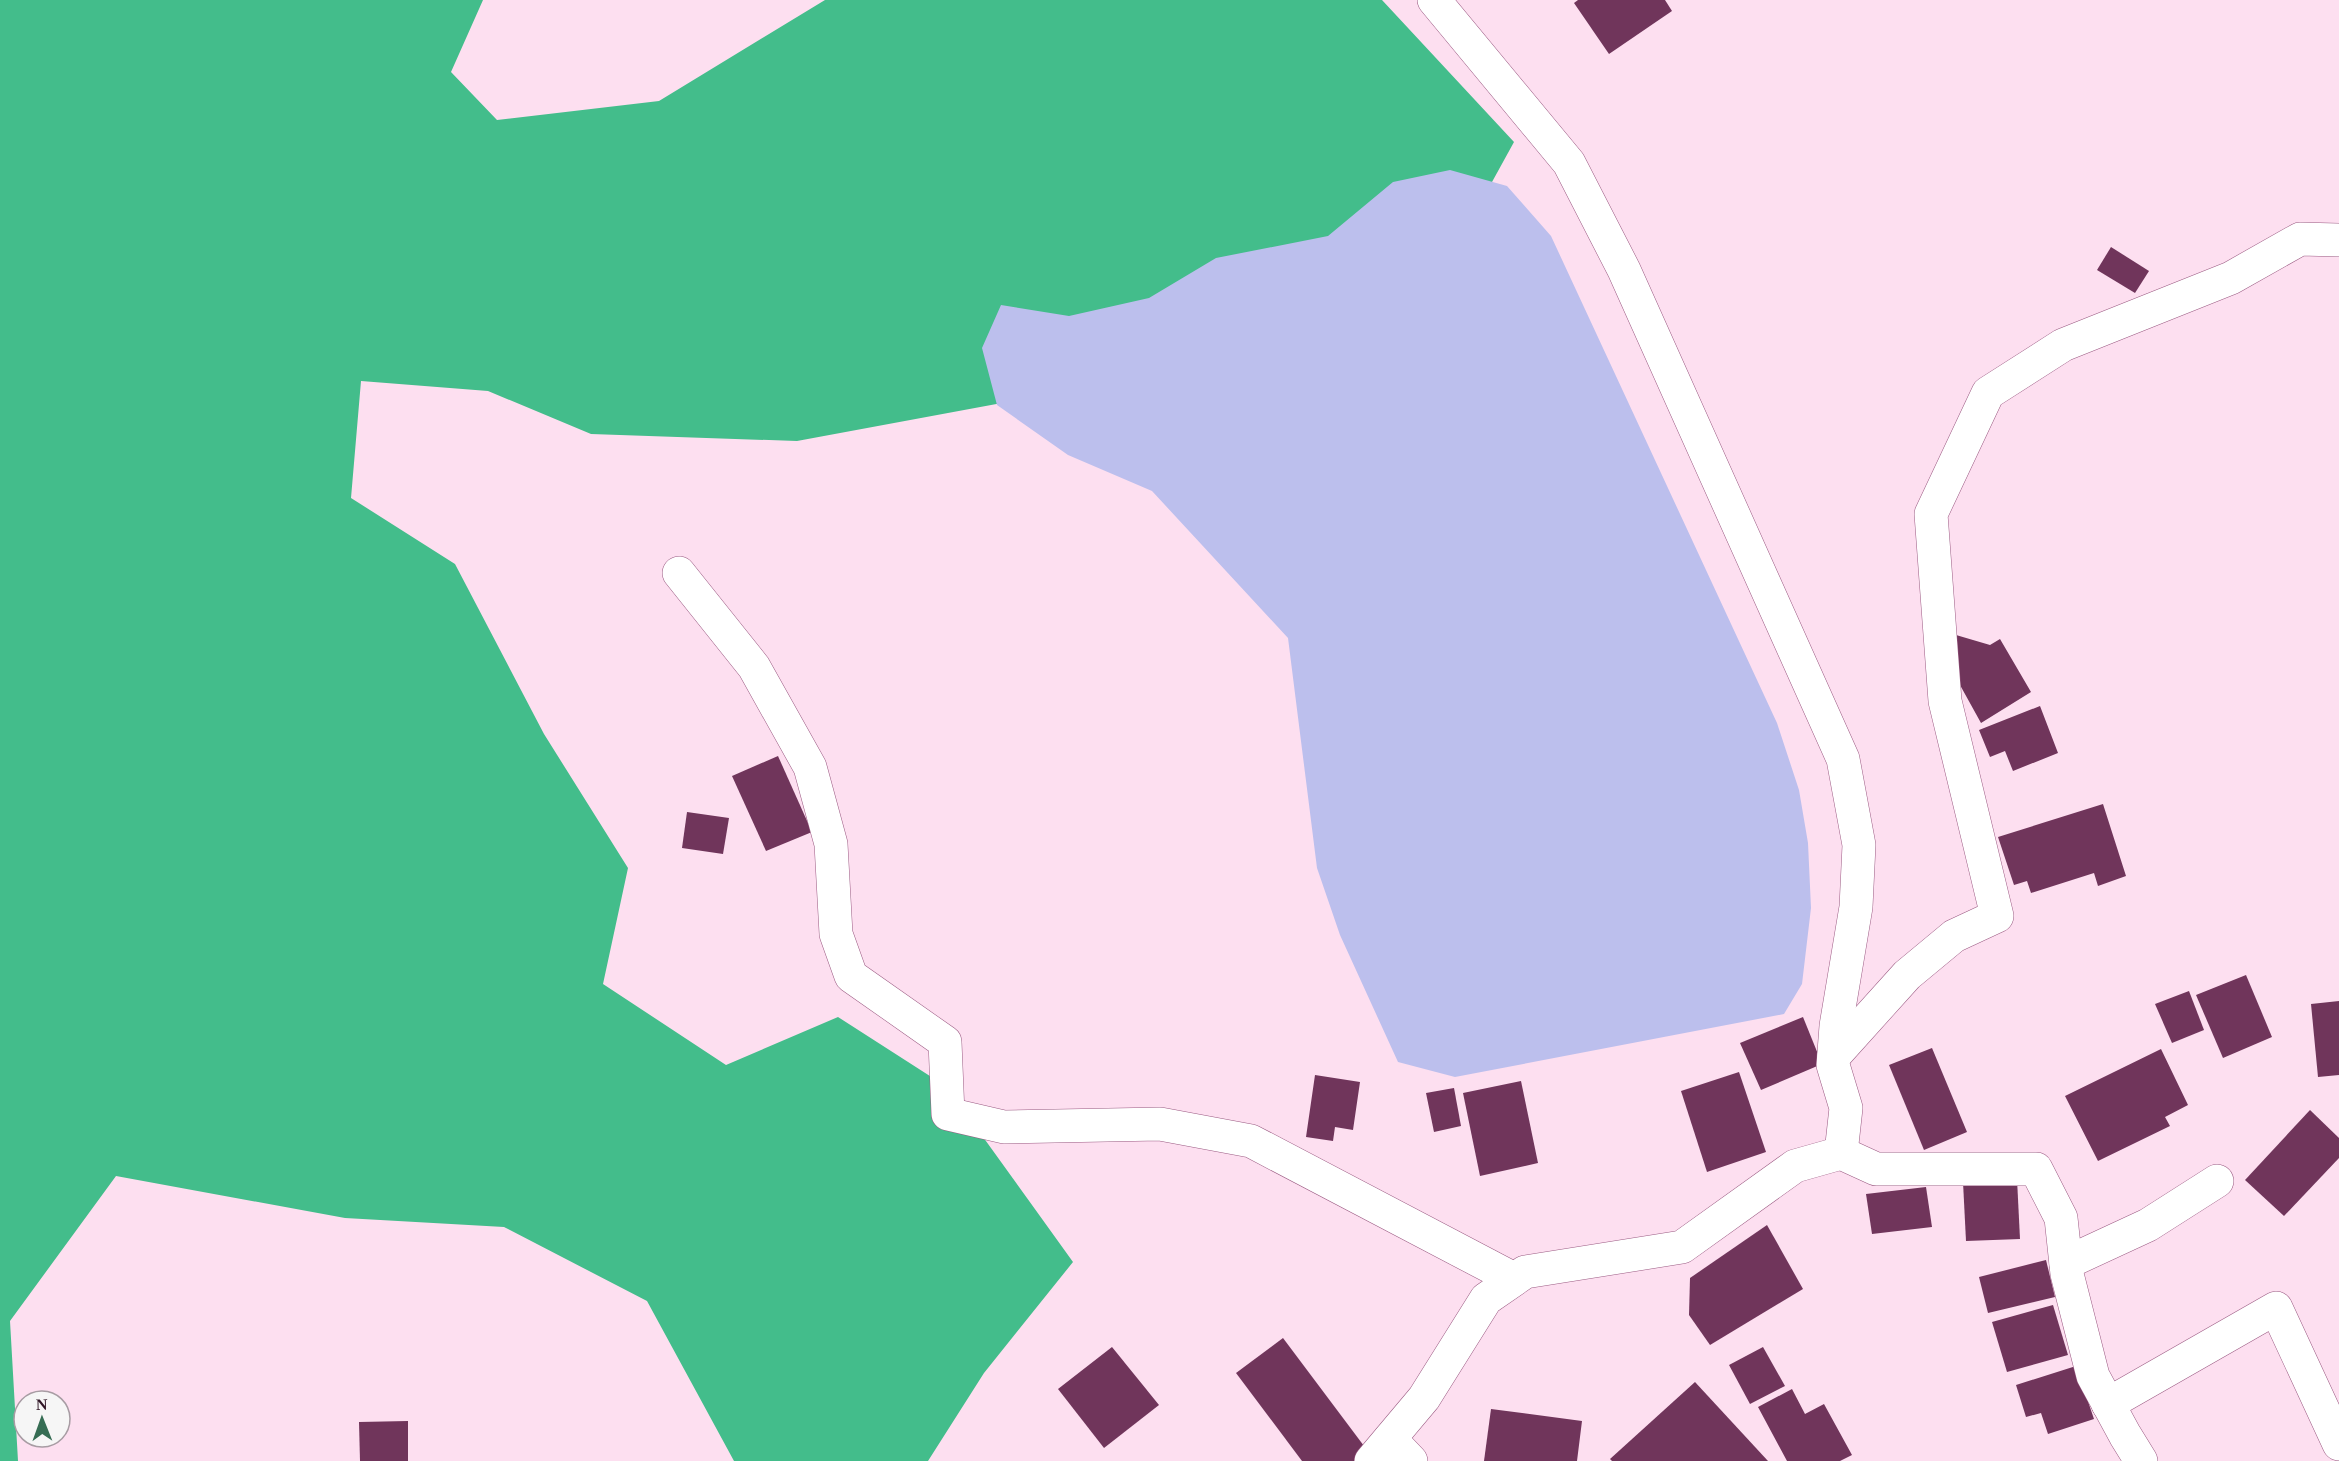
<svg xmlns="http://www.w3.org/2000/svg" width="2339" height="1461" viewBox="0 0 2339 1461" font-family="Georgia,serif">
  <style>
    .forest { fill: #43bd8b }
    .water { fill: #bcbfed }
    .building { fill: #70355b }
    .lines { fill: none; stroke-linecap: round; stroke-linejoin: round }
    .minor-casing { stroke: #9b5b83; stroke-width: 34 }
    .minor { stroke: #fff; stroke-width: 33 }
  </style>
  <rect width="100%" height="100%" fill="#fddff0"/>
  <polygon class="forest" points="0,0 483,0 451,72 497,120 659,101 825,0 1382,0 1514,142 1470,222 1055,393 797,441 591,434 488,391 361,381 351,498 455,564 544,734 628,868 603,984 726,1065 838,1017 947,1087 1073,1262 984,1373 928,1461 734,1461 647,1301 504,1227 345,1218 116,1176 10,1321 18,1461 0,1461"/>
  <polygon class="water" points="1450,170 1507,186 1551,236 1777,723 1799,790 1808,843 1811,908 1802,984 1784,1014 1455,1077 1398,1062 1340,935 1317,868 1288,638 1152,491 1068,455 997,405 982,348 1001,305 1069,316 1149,298 1216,258 1328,236 1393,182"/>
  <g class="building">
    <polygon points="1578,0 1665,0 1672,11 1609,54 1574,3"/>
    <polygon points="2111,247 2149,271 2135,293 2097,270"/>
    <polygon points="1956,635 1990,645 2000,639 2031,692 1981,723 1955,676"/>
    <polygon points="2040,706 2058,753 2013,771 2005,751 1990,757 1979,730"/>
    <polygon points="778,756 812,832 766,851 732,776"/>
    <polygon points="2103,804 2126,876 2098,886 2094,873 2031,893 2027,881 2014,885 1998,837"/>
    <polygon points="687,812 729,818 723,854 682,848"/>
    <polygon points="2246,975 2272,1037 2223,1058 2196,995"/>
    <polygon points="2189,991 2204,1030 2172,1043 2155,1004"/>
    <polygon points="2339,1001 2339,1075 2318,1077 2311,1004"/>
    <polygon points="1803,1017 1822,1064 1761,1090 1740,1043"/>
    <polygon points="1932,1048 1967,1132 1924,1150 1889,1065"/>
    <polygon points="2161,1049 2188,1105 2165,1117 2170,1126 2098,1161 2065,1096"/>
    <polygon points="1739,1072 1766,1152 1707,1172 1681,1091"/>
    <polygon points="1315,1075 1360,1082 1353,1130 1335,1127 1333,1141 1306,1137"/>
    <polygon points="1521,1081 1538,1163 1480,1176 1463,1093"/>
    <polygon points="1454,1088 1461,1126 1434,1132 1426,1093"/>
    <polygon points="2310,1110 2339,1138 2339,1158 2284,1216 2245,1180"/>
    <polygon points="2017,1179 2020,1239 1966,1241 1963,1182"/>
    <polygon points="1926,1187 1932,1227 1872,1234 1866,1194"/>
    <polygon points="1767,1225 1803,1289 1710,1345 1689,1315 1690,1278"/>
    <polygon points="2046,1260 2055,1297 1988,1313 1979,1277"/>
    <polygon points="2053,1305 2068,1355 2007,1372 1992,1322"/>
    <polygon points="1283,1338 1370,1454 1361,1461 1302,1461 1236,1373"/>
    <polygon points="1112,1347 1159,1405 1104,1448 1058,1389"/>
    <polygon points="1763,1347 1785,1386 1750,1404 1729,1365"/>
    <polygon points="2076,1366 2094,1419 2048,1434 2041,1413 2026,1417 2016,1385"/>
    <polygon points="1695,1382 1768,1461 1612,1461 1610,1459"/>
    <polygon points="1792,1389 1805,1414 1824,1404 1852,1455 1840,1461 1787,1461 1758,1407"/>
    <polygon points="1491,1409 1582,1421 1577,1461 1484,1461"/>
    <polygon points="408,1421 408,1461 360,1461 359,1422"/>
  </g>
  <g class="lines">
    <defs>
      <g id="minor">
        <polyline points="1434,0 1569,163 1624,270 1843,759 1859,845 1856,907 1836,1026 1833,1065 1846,1108 1841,1153"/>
        <polyline points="679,573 754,667 810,767 831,844 836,934 851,976 945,1042 948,1114 1004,1127 1160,1124 1251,1141 1514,1279"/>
        <polyline points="1834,1056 1907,975 1954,936 1997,916 1945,701 1931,514 1988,393 2063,345 2231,278 2300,239 2339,240"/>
        <polyline points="2066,1263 2148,1225 2217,1181"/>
        <polyline points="2108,1404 2276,1308 2339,1444"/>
        <polyline points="1390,1439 1411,1461"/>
        <polyline points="1371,1461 1424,1398 1486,1299 1525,1272 1682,1247 1795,1166 1841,1153 1876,1169 2036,1169 2061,1218 2067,1274 2093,1376 2125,1435 2141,1461"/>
      </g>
    </defs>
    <use href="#minor" class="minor-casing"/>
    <use href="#minor" class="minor"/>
  </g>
  <g transform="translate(42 1419) rotate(359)"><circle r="28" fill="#f6f6f6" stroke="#a79ca3" stroke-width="1.5"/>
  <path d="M0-4.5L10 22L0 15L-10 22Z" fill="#366d54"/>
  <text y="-9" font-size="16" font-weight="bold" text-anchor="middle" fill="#301626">N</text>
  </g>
</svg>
